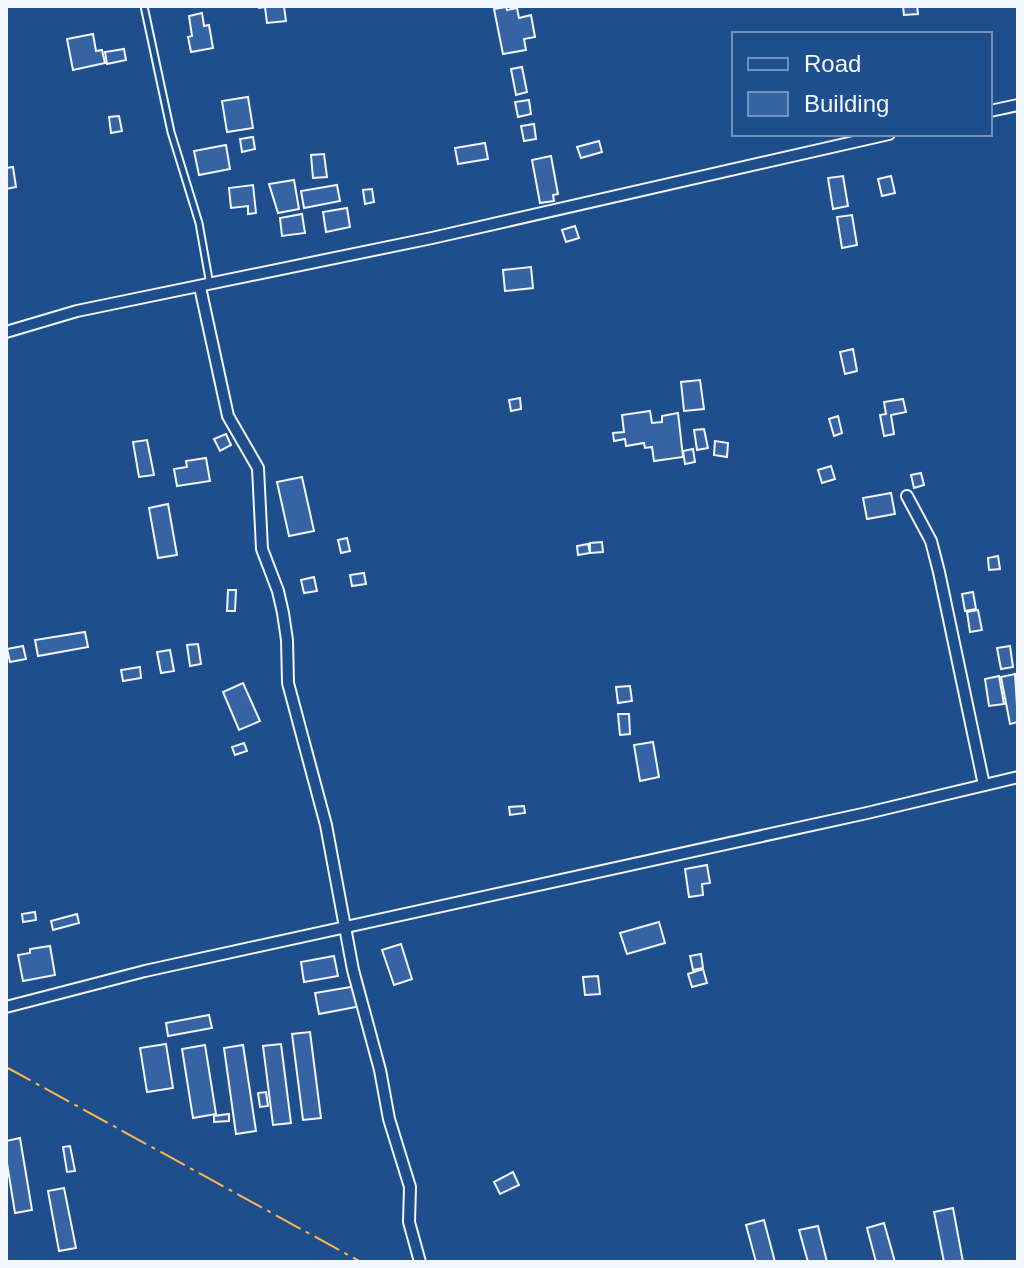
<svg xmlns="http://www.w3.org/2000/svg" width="1024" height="1268" viewBox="0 0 1024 1268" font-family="Helvetica,sans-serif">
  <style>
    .building { fill: #3563a3; stroke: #f2f6ff; stroke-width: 2 }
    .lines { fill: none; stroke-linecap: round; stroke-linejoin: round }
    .service-casing { stroke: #f2f6ff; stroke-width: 9 }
    .minor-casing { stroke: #f2f6ff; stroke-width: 14 }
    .service { stroke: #1f4e8c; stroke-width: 5 }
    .minor { stroke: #1f4e8c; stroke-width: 10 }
    .power { stroke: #ffb74d; stroke-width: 2; stroke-dasharray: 28 6 4 6; stroke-linecap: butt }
  </style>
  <rect width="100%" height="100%" fill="#1f4e8c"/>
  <g class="building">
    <polygon points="258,6 284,6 286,21 267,23 265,7 259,8"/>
    <polygon points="903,6 917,6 918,14 904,15"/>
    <polygon points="506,7 507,10 517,8 519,18 531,15 535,37 524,39 526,50 503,54 494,9"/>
    <polygon points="202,13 204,26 209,25 213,48 191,52 188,37 192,36 189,16"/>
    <polygon points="93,34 96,51 102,50 105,63 73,70 67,39"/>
    <polygon points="124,49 126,60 107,64 105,52"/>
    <polygon points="522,67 527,92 516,95 511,69"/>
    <polygon points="248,97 253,128 227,132 222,101"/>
    <polygon points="529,100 531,114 518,117 515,102"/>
    <polygon points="119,116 122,131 111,133 109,117"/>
    <polygon points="534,124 536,139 524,141 521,126"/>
    <polygon points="253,137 255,149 242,152 240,139"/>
    <polygon points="599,141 602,152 581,158 577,147"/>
    <polygon points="485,143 488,159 458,164 455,148"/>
    <polygon points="226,145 230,169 199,175 194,151"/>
    <polygon points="324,154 327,177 313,178 311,155"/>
    <polygon points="551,156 558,194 553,195 554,201 540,203 532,160"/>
    <polygon points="13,167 16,187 6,189 6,168"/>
    <polygon points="843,176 848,206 833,209 828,178"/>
    <polygon points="891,176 895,193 882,196 878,179"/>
    <polygon points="294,180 299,209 278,213 269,184"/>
    <polygon points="253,185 256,213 248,214 248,206 231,208 229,188"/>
    <polygon points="337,185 340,201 304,208 301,191"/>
    <polygon points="372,189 374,202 365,204 363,190"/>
    <polygon points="347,208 350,227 326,232 323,212"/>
    <polygon points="302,214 305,233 282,236 280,218"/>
    <polygon points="852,215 857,245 842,248 837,217"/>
    <polygon points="575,226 579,238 566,242 562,230"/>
    <polygon points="531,267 533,288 505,291 503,270"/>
    <polygon points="853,349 857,371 845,374 840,352"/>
    <polygon points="700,380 704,409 684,411 681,382"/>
    <polygon points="520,398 521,409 511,411 509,400"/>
    <polygon points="903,399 906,412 891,415 894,434 884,436 880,415 886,414 884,402"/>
    <polygon points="650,411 652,423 662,422 662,416 678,413 683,457 654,461 652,447 645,448 644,443 626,446 625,439 614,441 613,433 624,432 622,415"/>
    <polygon points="838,416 842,433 834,436 829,419"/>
    <polygon points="704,429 708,448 697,450 694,430"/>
    <polygon points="226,434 231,445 220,451 214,439"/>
    <polygon points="147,440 154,475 139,477 133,442"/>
    <polygon points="715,441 728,443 727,457 714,455"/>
    <polygon points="693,449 695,462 685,464 683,451"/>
    <polygon points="206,458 210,481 177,486 174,469 187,467 186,461"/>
    <polygon points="831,466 835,479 822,483 818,470"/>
    <polygon points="921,473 924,485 914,488 911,475"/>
    <polygon points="302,477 314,531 289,536 277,482"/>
    <polygon points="891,493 895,514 867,519 863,498"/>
    <polygon points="168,504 177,555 158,558 149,508"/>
    <polygon points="347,538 350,551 341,553 338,540"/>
    <polygon points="602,542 603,552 590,553 590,543"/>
    <polygon points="588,544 590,553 578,555 577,546"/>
    <polygon points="998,556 1000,569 989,570 988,558"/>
    <polygon points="364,573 366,584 352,586 350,575"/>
    <polygon points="314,577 317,591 304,593 301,580"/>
    <polygon points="228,590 236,590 235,611 227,611"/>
    <polygon points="973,592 976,609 965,611 962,594"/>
    <polygon points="978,610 982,630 970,632 967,612"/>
    <polygon points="85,632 88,647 38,656 35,640"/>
    <polygon points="198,644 201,664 190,666 187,645"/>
    <polygon points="23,646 26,659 10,662 7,649"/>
    <polygon points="1010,646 1013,667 1001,669 997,648"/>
    <polygon points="170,650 174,671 161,673 157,652"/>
    <polygon points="140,667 141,678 123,681 121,670"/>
    <polygon points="1015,674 1018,722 1010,724 1001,677"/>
    <polygon points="999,676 1004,704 989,706 985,679"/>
    <polygon points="243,683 260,721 239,730 223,692"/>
    <polygon points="630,686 632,701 618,703 616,687"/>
    <polygon points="618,714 629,714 630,734 620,735"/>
    <polygon points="653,742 659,777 640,781 634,745"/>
    <polygon points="244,743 247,751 235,755 232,747"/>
    <polygon points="524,806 525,813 510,815 509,807"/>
    <polygon points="707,865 710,883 702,884 703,895 689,897 685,869"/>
    <polygon points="35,912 36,920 23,922 22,914"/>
    <polygon points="77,914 79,923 53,930 51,921"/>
    <polygon points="659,922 665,943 627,954 620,933"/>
    <polygon points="401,944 412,979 394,985 382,950"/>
    <polygon points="50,946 55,975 23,981 18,955 30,953 30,949"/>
    <polygon points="701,954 703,968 693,970 690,956"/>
    <polygon points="334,956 338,976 304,982 301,962"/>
    <polygon points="703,969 707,983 692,987 688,974"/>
    <polygon points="598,976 600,994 585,995 583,977"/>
    <polygon points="357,986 361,1006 319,1014 315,993"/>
    <polygon points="209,1015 212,1028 168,1036 166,1023"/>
    <polygon points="310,1032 321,1118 303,1120 292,1034"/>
    <polygon points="166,1044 173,1088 147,1092 140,1048"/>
    <polygon points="281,1044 291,1123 273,1125 263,1046"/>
    <polygon points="205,1045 216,1114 193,1118 182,1049"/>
    <polygon points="243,1045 256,1131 236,1134 224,1048"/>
    <polygon points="266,1092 268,1106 260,1107 258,1093"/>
    <polygon points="229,1114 229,1121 214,1122 214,1116"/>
    <polygon points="20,1138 32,1210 15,1213 6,1157 6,1141"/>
    <polygon points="70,1146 75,1171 67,1172 63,1147"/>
    <polygon points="513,1172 519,1185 500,1194 494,1182"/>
    <polygon points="64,1188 76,1248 59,1251 48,1191"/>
    <polygon points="953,1208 963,1262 944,1262 934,1212"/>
    <polygon points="764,1220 775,1262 756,1262 746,1225"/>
    <polygon points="884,1223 895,1262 876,1262 867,1228"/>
    <polygon points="818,1226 827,1262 808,1262 799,1230"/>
  </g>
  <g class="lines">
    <defs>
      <polyline id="service" points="144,6 171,132 199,223 210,285"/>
      <g id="minor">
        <polyline points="990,111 1018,105"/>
        <polyline points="200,287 228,416 258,468 262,549 278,591 283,613 287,640 288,683 326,825 353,970 380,1070 389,1119 410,1187 409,1222 420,1262"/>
        <polyline points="6,332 77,311 432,238 889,134"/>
        <polyline points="907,496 931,541 939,572 984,785"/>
        <polyline points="6,1007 145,971 867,813 1018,777"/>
      </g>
    </defs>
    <use href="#service" class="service-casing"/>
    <use href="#minor" class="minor-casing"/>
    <use href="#service" class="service"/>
    <use href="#minor" class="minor"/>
    <polyline class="power" points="6,1067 361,1262"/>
  </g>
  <rect width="1024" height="1268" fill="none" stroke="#f2f6ff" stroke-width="16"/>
  <rect x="732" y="32" width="260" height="104" fill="#1f4e8c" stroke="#7391ba" stroke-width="2"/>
  <rect x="748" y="58" width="40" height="12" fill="#1f4e8c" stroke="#7391ba" stroke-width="2"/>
  <text x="804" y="72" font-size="24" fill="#f2f6ff">Road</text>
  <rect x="748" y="92" width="40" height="24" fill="#3563a3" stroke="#7391ba" stroke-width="2"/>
  <text x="804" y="112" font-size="24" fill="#f2f6ff">Building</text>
</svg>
